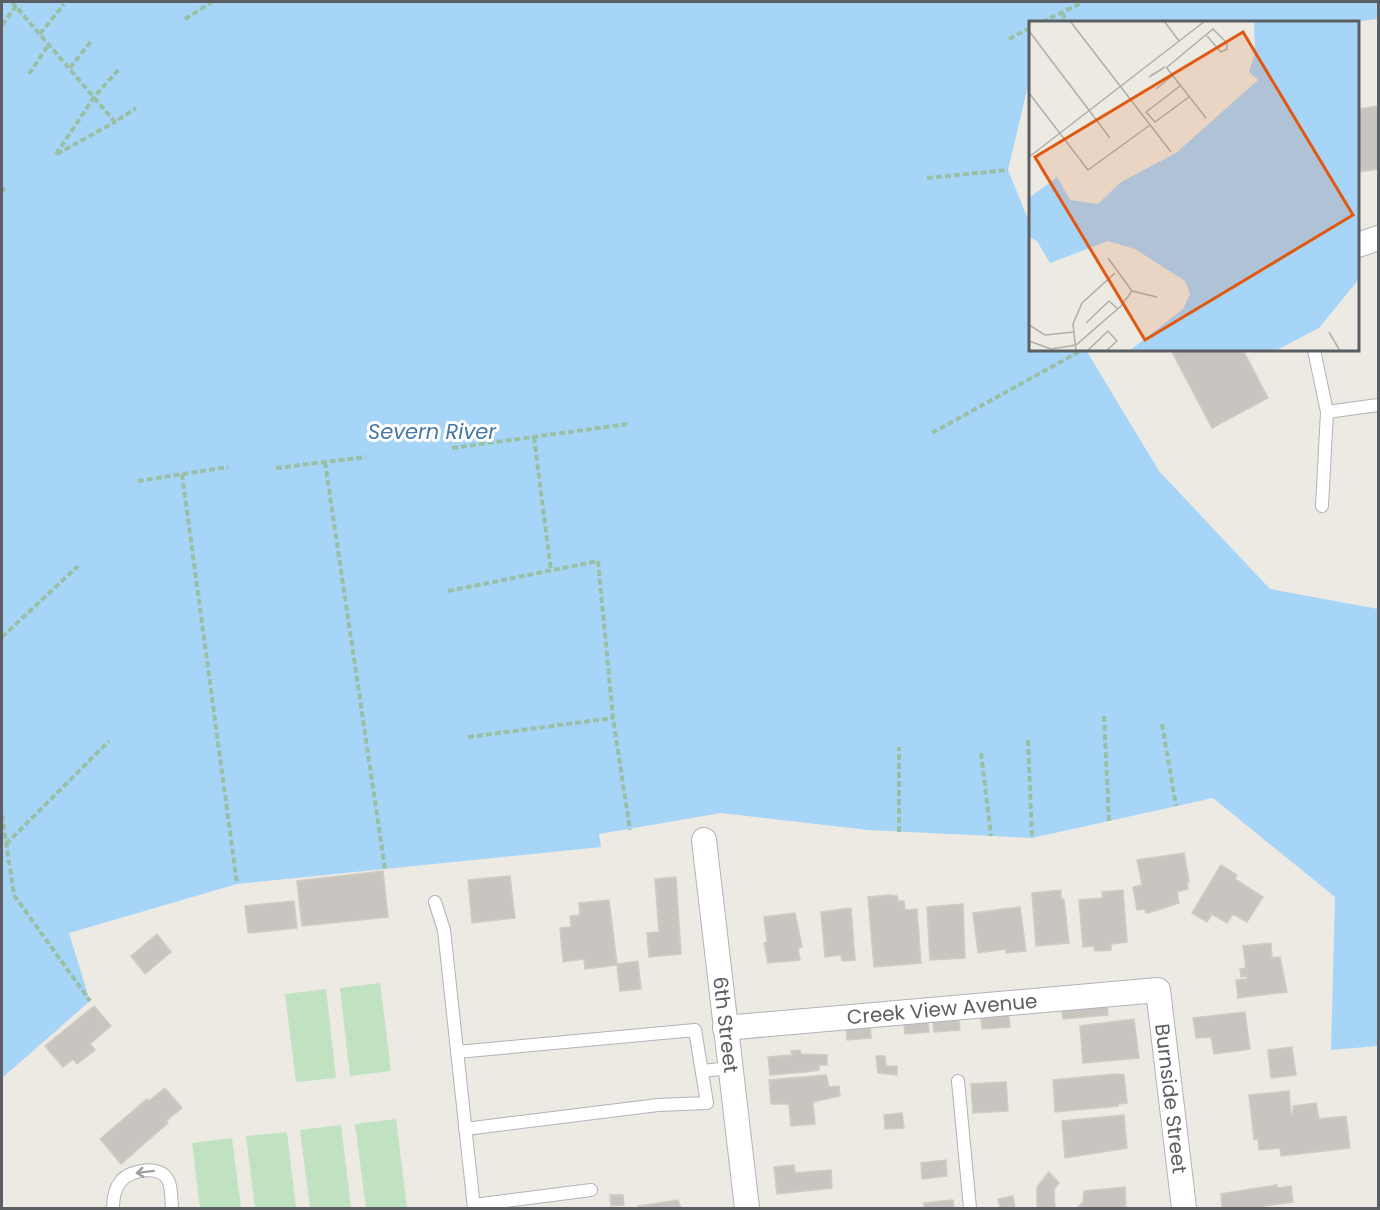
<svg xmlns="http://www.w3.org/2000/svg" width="1380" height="1210" viewBox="0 0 1380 1210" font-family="Poppins,sans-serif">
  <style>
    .green { fill: #c1e2c1 }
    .water { fill: #a7d5f8 }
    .building { fill: #c8c5c0; stroke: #d0ccc2; stroke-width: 1.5 }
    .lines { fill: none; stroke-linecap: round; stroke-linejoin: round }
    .lane-casing { stroke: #b0b3b7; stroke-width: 14 }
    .street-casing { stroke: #b0b3b7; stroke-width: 26 }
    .path { stroke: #99c0a4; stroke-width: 4; stroke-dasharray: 6 3; stroke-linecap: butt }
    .lane { stroke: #fff; stroke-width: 12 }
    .street { stroke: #fff; stroke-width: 24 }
    .oneway { stroke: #9d9ea1 }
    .labels { text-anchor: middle; stroke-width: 6; stroke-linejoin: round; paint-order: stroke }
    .street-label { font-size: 20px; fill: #5b5e62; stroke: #fff }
    .water-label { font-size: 21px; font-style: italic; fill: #4677a8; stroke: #fff }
    .inset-road { fill: none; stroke: #aeaeab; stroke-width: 1.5 }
    .view { fill: #e15910; fill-opacity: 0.15; stroke: #e15910; stroke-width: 3 }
    .inset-edge { fill: none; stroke: #5b5e62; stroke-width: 3 }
  </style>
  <rect width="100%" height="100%" fill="#eceae3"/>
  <g class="green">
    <polygon points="380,983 391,1071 350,1076 340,988"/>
    <polygon points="326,989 336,1078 296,1082 285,994"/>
    <polygon points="396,1119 407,1208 366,1208 355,1124"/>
    <polygon points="341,1125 351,1208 310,1208 300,1130"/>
    <polygon points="287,1132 296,1208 255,1208 246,1136"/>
    <polygon points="232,1138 241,1208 200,1208 192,1143"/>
  </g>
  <polygon class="water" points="2,2 1378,2 1378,19 1351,22 1030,22 1030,88 1027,90 1008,170 1030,224 1030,350 1086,350 1159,471 1270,589 1378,609 1378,1046 1331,1050 1335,897 1213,798 1032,838 868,830 721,813 599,834 601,847 237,884 69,933 90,1001 2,1078"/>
  <g class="building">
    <polygon points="1378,106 1378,169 1358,172 1358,109"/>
    <polygon points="1171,350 1243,350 1268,398 1212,428"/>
    <polygon points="1184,853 1189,882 1187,883 1188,889 1177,892 1179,903 1148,913 1146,913 1145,909 1137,910 1133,887 1142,885 1137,860"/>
    <polygon points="1221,865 1237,875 1235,879 1263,897 1247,922 1233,914 1227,923 1212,914 1207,922 1192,913"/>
    <polygon points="383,871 388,917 302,926 297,881"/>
    <polygon points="510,876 515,918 472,923 468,880"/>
    <polygon points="676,877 681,954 649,957 647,933 659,932 655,879"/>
    <polygon points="1061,890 1061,899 1064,899 1069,943 1036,946 1032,893"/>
    <polygon points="1123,890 1127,942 1111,944 1111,950 1095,951 1094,946 1083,947 1079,900 1103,898 1102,892"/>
    <polygon points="889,895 897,896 898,901 904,901 905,910 917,909 921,963 874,967 868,897"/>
    <polygon points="609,900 617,964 638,961 641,989 620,991 617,965 585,969 584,959 563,962 560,928 571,927 570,916 580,915 579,903"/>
    <polygon points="294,901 297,928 248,933 245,906"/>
    <polygon points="963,904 965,958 930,960 927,907"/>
    <polygon points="1020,907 1026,951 1006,953 1006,949 978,953 973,913"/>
    <polygon points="851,908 855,960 842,961 841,955 825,957 821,912"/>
    <polygon points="795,913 802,947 798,948 800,960 768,963 764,943 767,942 764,917"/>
    <polygon points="157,934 171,952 145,974 131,956"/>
    <polygon points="1271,943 1272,958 1280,957 1287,992 1238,998 1236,980 1247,979 1247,976 1241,977 1240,969 1246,968 1243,946"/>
    <polygon points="1107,1001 1108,1015 1063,1019 1061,1004"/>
    <polygon points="94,1006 111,1026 90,1044 95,1050 77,1064 73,1059 63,1067 45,1046"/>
    <polygon points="1008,1006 1010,1027 982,1029 980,1008"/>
    <polygon points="958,1011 960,1030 934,1032 932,1013"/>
    <polygon points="1245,1012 1250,1049 1214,1054 1211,1037 1196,1038 1193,1018"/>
    <polygon points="927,1014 929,1032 905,1034 903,1016"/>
    <polygon points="1134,1019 1139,1058 1083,1063 1080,1026"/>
    <polygon points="870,1023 871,1038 847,1040 846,1026"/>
    <polygon points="1292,1047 1296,1075 1271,1078 1268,1050"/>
    <polygon points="800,1050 801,1054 827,1055 827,1065 819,1065 819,1070 806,1072 770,1075 768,1057 792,1055 791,1051"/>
    <polygon points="876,1056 885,1056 886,1066 897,1066 897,1075 878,1073"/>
    <polygon points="1115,1074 1124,1075 1127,1103 1118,1104 1118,1106 1055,1112 1053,1080"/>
    <polygon points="826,1075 829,1087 839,1086 840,1096 813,1102 815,1124 791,1126 789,1104 771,1104 769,1080"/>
    <polygon points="1006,1082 1008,1111 973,1113 971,1084"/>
    <polygon points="165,1088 182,1108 166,1121 168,1123 121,1164 100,1139 147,1099 149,1101"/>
    <polygon points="1289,1091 1291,1115 1293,1114 1293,1106 1316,1103 1319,1119 1346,1116 1350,1148 1281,1156 1280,1148 1259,1150 1258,1139 1254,1140 1249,1095"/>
    <polygon points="902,1113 904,1128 885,1129 884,1115"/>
    <polygon points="1124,1115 1127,1148 1065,1158 1062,1121"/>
    <polygon points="946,1160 947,1176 922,1179 921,1163"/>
    <polygon points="794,1165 795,1173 831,1170 832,1188 777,1194 774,1167"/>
    <polygon points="1049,1172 1059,1183 1054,1189 1055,1208 1037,1208 1037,1187"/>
    <polygon points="1277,1185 1277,1188 1291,1186 1293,1202 1265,1206 1265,1208 1222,1208 1221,1194"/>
    <polygon points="1125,1187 1126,1208 1077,1208 1083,1202 1084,1191"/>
    <polygon points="610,1195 623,1195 624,1205 611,1206"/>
    <polygon points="1013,1196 1015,1208 1000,1208 998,1199"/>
    <polygon points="678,1200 681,1208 639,1208 638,1206"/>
    <polygon points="953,1200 954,1208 924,1208 924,1203"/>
  </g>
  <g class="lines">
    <defs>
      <g id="lane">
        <polyline points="1314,350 1327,412 1322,506"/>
        <polyline points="1327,412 1378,405"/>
        <polyline points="435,902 444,930 474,1208"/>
        <polyline points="457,1052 695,1030 707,1103 658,1105 465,1129"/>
        <polyline points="702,1071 730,1068"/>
        <polyline points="958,1081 970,1208"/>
        <polyline points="474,1205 591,1190"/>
        <path d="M113 1208C113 1200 115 1188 121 1181 130 1170 160 1164 168 1180 172 1187 171 1200 172 1208"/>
      </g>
      <g id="street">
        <polyline points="1358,245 1378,238"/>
        <path id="s1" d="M704 840 747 1208"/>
        <path id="s2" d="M725 1028 1158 990 1184 1208"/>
      </g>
    </defs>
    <use href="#lane" class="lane-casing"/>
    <use href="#street" class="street-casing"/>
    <g class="path">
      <polyline points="12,2 115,122 136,108"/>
      <polyline points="1062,13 1067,22"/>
      <polyline points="185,19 212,2"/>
      <polyline points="1042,22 1083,2"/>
      <polyline points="2,25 16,6"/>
      <polyline points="40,34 64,4"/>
      <polyline points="1009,39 1030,28"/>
      <polyline points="70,68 92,40"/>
      <polyline points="29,74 49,44"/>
      <polyline points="56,154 95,96 119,69"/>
      <polyline points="57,154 115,122"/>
      <polyline points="927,178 1008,170"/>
      <polyline points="2,191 5,188"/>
      <polyline points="932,433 1082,350"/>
      <polyline points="534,437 551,571"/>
      <polyline points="452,448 628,424"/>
      <polyline points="325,462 385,869"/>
      <polyline points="276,468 366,457"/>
      <polyline points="182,474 237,884"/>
      <polyline points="138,481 228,467"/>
      <polyline points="448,591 598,561 613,718 630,830"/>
      <polyline points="2,637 78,566"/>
      <polyline points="1104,716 1109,821"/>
      <polyline points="1162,724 1176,806"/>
      <polyline points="468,737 613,718"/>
      <polyline points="1028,740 1032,838"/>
      <polyline points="981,753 991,836"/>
      <polyline points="2,815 14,895 90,1001"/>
      <polyline points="899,832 899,747"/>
      <polyline points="6,844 109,741"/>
    </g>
    <use href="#lane" class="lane"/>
    <use href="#street" class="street"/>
  </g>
  <defs><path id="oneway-shaft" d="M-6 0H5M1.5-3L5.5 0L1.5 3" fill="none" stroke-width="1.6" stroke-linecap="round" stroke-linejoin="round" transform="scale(1.5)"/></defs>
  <use class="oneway" href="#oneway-shaft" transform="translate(145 1172) rotate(173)"/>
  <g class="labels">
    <g class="street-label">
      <text dy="7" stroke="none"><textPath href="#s2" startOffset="218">Creek View Avenue</textPath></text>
      <text dy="7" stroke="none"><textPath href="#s1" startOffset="186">6th Street</textPath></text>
      <text dy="7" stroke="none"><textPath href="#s2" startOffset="544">Burnside Street</textPath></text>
    </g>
    <g class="water-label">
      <text x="432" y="439">Severn River</text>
    </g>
  </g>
  <g transform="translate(1029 21)">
    <rect width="330" height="330" fill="#eceae3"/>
    <path d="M225 0H330V258L290 307 246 330H100L154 288 161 273 156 260 106 228 79 220 21 242 8 220 0 216V177L28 156 41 179 69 183 92 161 147 132 229 59 220 51 226 31Z" fill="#a7d5f8"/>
    <path class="inset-road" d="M41 0 142 131M135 0 150 20M0 10 81 117M137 46 177 97M137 47 184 8 198 22V28L192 31 178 15M120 56 136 46M151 65 117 91 126 101 160 76M127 68 143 55M0 72 59 149 121 104M0 136 176 0M79 237 103 270 128 276M57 302 80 280 89 288M0 304 16 314 45 311M300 311 311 330M0 320 22 328 47 324 92 285 103 270M47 330 44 303 53 282 86 252M58 330 79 310 88 320 77 330"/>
    <path class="view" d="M214 11 324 194 116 319 6 136Z"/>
    <rect width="330" height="330" class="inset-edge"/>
  </g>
  <rect width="1380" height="1210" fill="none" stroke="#5b5e62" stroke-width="6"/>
</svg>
